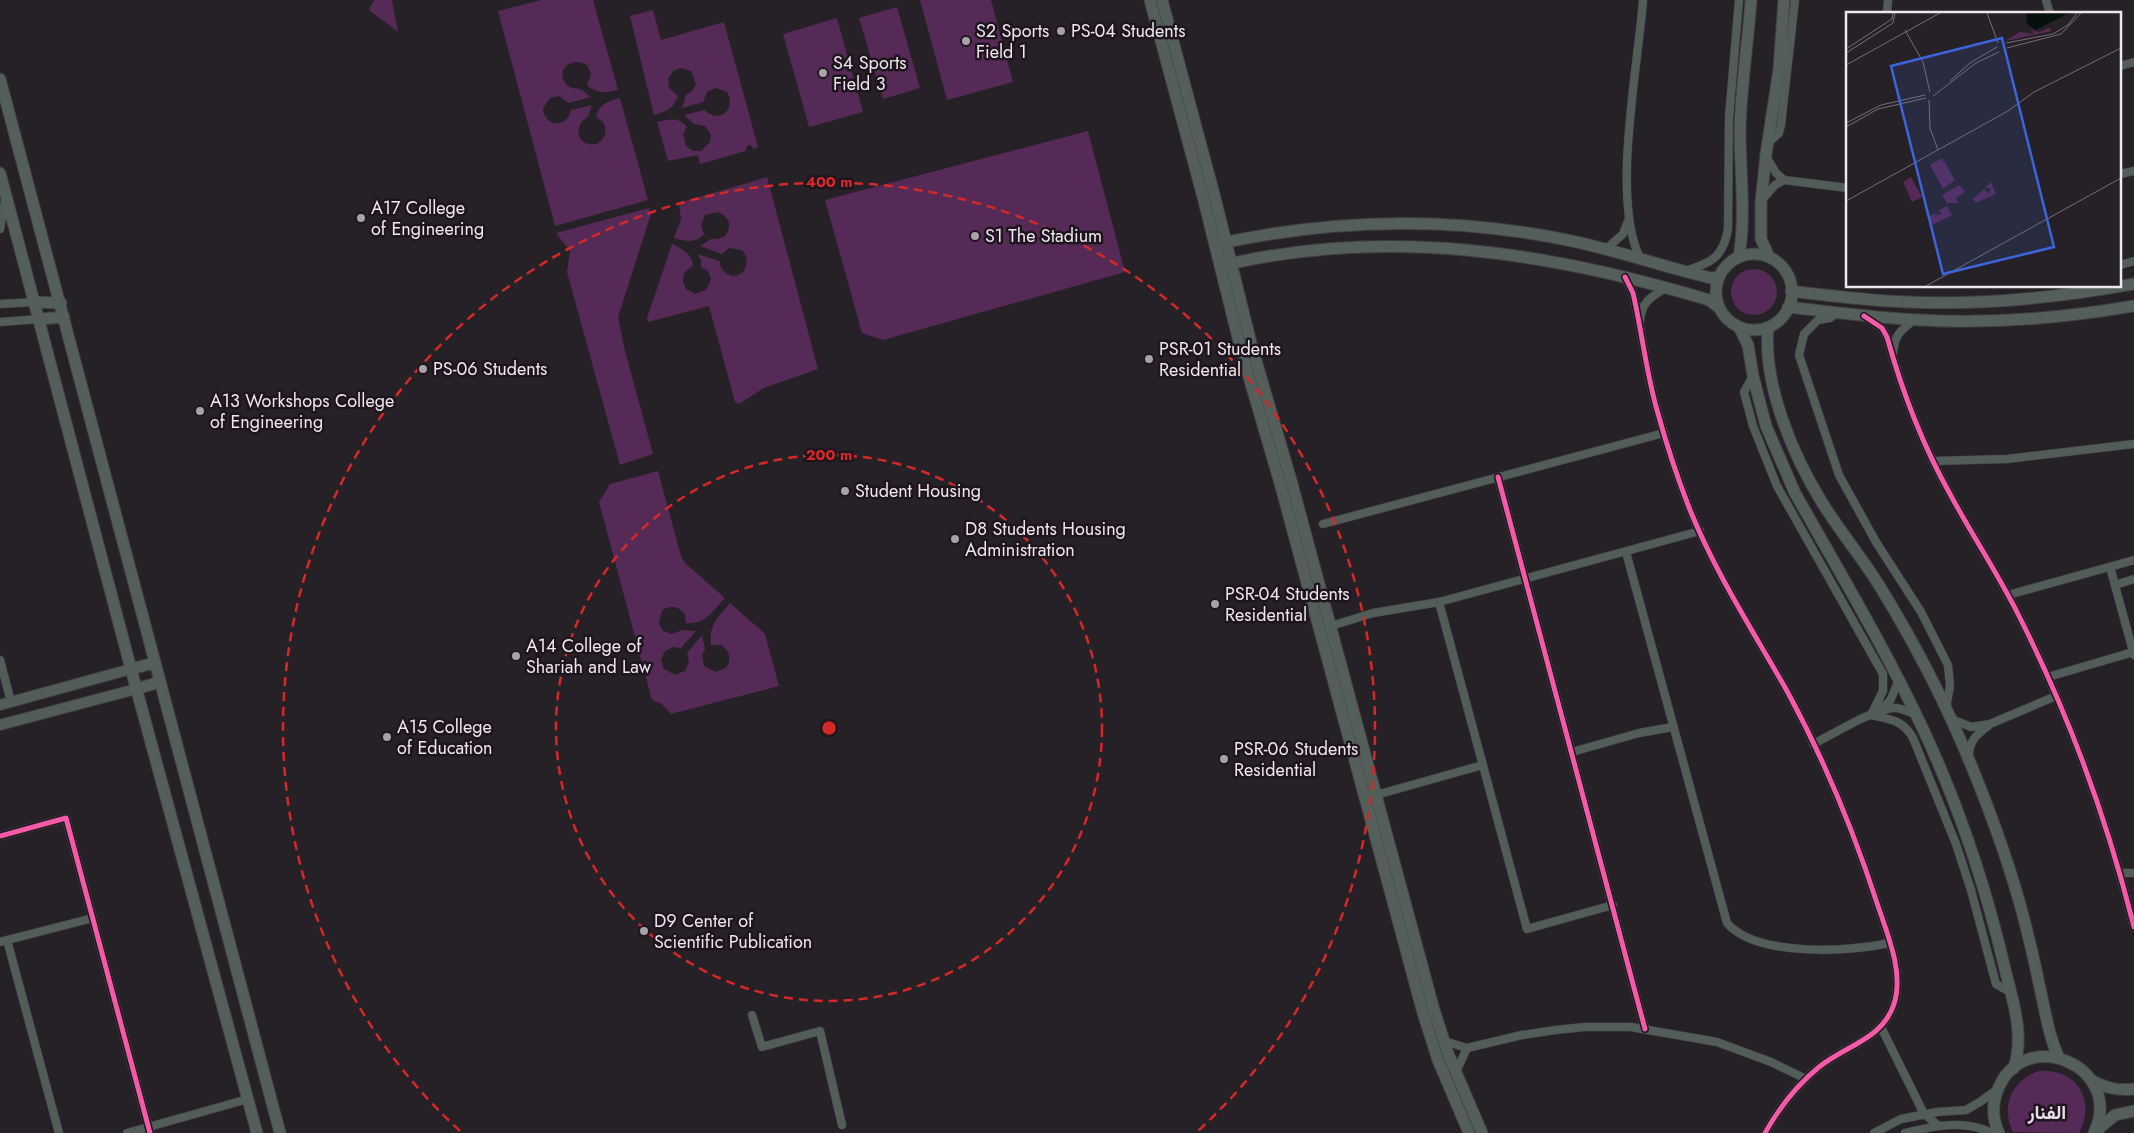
<svg xmlns="http://www.w3.org/2000/svg" width="2134" height="1133" viewBox="0 0 2134 1133" font-family="Jost,Vazirmatn,sans-serif">
  <style>
    .green { fill: #552a56 }
    .lines { fill: none; stroke-linecap: round; stroke-linejoin: round }
    .minor-casing { stroke: #413e41; stroke-width: 9 }
    .tertiary-casing { stroke: #413e41; stroke-width: 12 }
    .secondary-casing { stroke: #413e41; stroke-width: 13 }
    .minor { stroke: #525c58; stroke-width: 8 }
    .tertiary { stroke: #525c58; stroke-width: 10 }
    .secondary { stroke: #545f5b; stroke-width: 11 }
    .cycleway-casing { stroke: #1f151f; stroke-width: 8 }
    .cycleway { stroke: #f35aa7; stroke-width: 5 }
    .ring { fill: none; stroke: #d62828; stroke-width: 2.5; stroke-dasharray: 9 6 }
    .poi-dot { fill: #a9a2a8; stroke: #1f151f; stroke-width: 2 }
    .labels { text-anchor: middle; stroke-width: 5; stroke-linejoin: round; paint-order: stroke }
    .poi-label { font-size: 18px; fill: #efe7ee; stroke: #1f151f; text-anchor: start }
    .neighbourhood-label { font-size: 19px; font-weight: bold; fill: #ebdcea; stroke: #1f151f }
    .inset-road { fill: none; stroke: #767076; stroke-width: 1 }
    .view { fill: #3c65db; fill-opacity: 0.15; stroke: #3c65db; stroke-width: 2.5 }
    .inset-edge { fill: none; stroke: #efe7ee; stroke-width: 2.5 }
    .centre { fill: #d62828; stroke: #1f151f; stroke-width: 2.5 }
    .ring-label { font-size: 15px; text-anchor: middle; font-weight: bold; fill: #d62828; stroke: #1f151f; stroke-width: 5; stroke-linejoin: round; paint-order: stroke }
  </style>
  <rect width="100%" height="100%" fill="#262126"/>
  <g class="green">
    <polygon points="374,0 392,0 398,32 369,10"/>
    <path d="M541 0H593L618 90C606 93 597 94 587 85L591 74 587 65C571 55 554 71 567 85 572 90 577 87 582 90 584 91 588 95 591 97L569 103 559 96 550 98 543 108C544 127 567 129 571 110L592 105 588 117 581 122 578 131C579 141 586 146 597 144 605 139 608 131 603 122L596 117C599 104 608 101 620 98L648 200 555 226 498 11Z"/>
    <polygon points="920,0 991,0 1013,82 947,100"/>
    <polygon points="897,7 920,88 883,99 859,18"/>
    <path d="M653 10 661 40 724 22 758 147 753 149 752 146 748 145 746 148V151L700 164 698 155 668 161 657 122C670 120 677 116 687 127L683 134 686 146 693 151H701L710 142 711 135 705 126 694 124 684 115 705 110C719 125 737 109 727 92L716 88 707 92 703 102 682 108 686 95 692 91 696 84 691 71 681 68 673 71 668 79 669 88 678 96C674 108 666 112 654 115L630 16Z"/>
    <polygon points="837,18 863,112 809,127 783,34"/>
    <polygon points="1088,131 1125,272 883,340 862,333 825,200"/>
    <path d="M767 177 818 369 764 388 739 404 735 402 709 306 648 322 647 318 672 244C682 249 692 253 693 266 683 271 680 279 686 289L695 294 706 290 711 279 708 271 701 267V260L697 254 720 261C719 269 725 274 733 276 744 275 748 267 746 256L742 250 729 248 722 254 700 246 711 239H717L725 236 729 229V222L725 216 718 212 705 215 701 225 704 234C695 244 685 241 674 238L681 219 679 203Z"/>
    <polygon points="649,208 651,214 618,317 624,347 653,454 620,465 567,272 570,251 556,233"/>
    <circle cx="1754" cy="292" r="23"/>
    <path d="M658 471 681 556 685 563 725 598C713 611 705 625 686 623L685 614C679 606 671 605 662 610L659 623 662 630 671 634 683 630 696 631 681 648 673 647 665 651 661 660 664 669 675 675 685 671 689 662 687 653 702 635 705 649 702 655 704 666 715 672 726 668C732 659 730 651 721 645H711C708 626 718 617 730 603L765 634 779 686 671 714 662 704 652 700 599 502 610 484Z"/>
    <path d="M2039 1071C2076 1068 2097 1100 2079 1133L2013 1132C2000 1106 2012 1080 2039 1071Z"/>
  </g>
  <g class="lines">
    <defs>
      <g id="minor">
        <polyline points="2046,0 2050,14"/>
        <polyline points="1887,14 1888,0"/>
        <polyline points="2120,66 2134,62"/>
        <polyline points="1768,143 1779,133 1781,125 1795,0"/>
        <polyline points="1766,156 1776,173 1784,180 1848,188"/>
        <polyline points="2120,174 2134,171"/>
        <polyline points="1762,200 1775,185 1784,180"/>
        <polyline points="0,229 5,200"/>
        <polyline points="1606,249 1623,234 1628,221"/>
        <path d="M1640 258C1611 199 1638 68 1643 0"/>
        <polyline points="2120,265 2134,261"/>
        <path d="M1685 271C1711 263 1723 258 1728 229L1729 117 1739 0"/>
        <path d="M1625 277 1633 293C1642 332 1646 372 1657 410 1666 443 1677 477 1690 510 1716 574 1753 631 1787 691 1824 759 1854 832 1878 906 1888 936 1904 973 1894 1004 1882 1040 1846 1045 1819 1067 1797 1085 1779 1108 1765 1133"/>
        <polyline points="0,304 35,302"/>
        <polyline points="1837,313 1830,318 1818,320 1804,334 1799,355 1839,475 1876,542 1921,612 1948,665 1950,686 1946,708"/>
        <path d="M1866 317 1882 328 1887 337C1902 391 1922 444 1950 494 1972 535 1998 574 2019 616 2069 715 2107 819 2134 927"/>
        <path d="M1640 321C1641 303 1650 297 1666 288"/>
        <polyline points="0,322 40,319"/>
        <path d="M1893 353C1895 334 1900 331 1914 320"/>
        <polyline points="1753,376 1744,392 1753,426 1777,486 1883,674 1883,691 1871,715"/>
        <polyline points="1933,461 2007,459 2134,444"/>
        <polyline points="1498,477 1645,1029"/>
        <polyline points="1323,524 1664,433"/>
        <path d="M1626 552 1727 923C1756 957 1849 952 1889 943"/>
        <polyline points="2110,567 2134,655"/>
        <polyline points="2115,585 2134,579"/>
        <polyline points="2008,595 2134,560"/>
        <polyline points="1439,602 1527,929 1613,905"/>
        <polyline points="1331,626 1373,613 1439,602 1700,531"/>
        <polyline points="0,660 11,702"/>
        <polyline points="2048,677 2133,652"/>
        <polyline points="1879,710 1890,701 1899,680"/>
        <path d="M1871 715C1890 719 1903 720 1913 738L1956 844 1971 890 1996 984 2010 992"/>
        <polyline points="1951,719 1971,727 1990,724 2056,696"/>
        <path d="M1813 744C1834 734 1871 710 1893 708 1901 707 1909 712 1916 715"/>
        <polyline points="1572,752 1639,733 1673,727"/>
        <path d="M1969 756C1969 741 1977 734 1988 726"/>
        <polyline points="1376,795 1483,765"/>
        <polyline points="0,836 66,818 150,1133"/>
        <polyline points="2120,873 2134,873"/>
        <polyline points="7,940 59,1133"/>
        <polyline points="0,942 93,918"/>
        <polyline points="752,1015 762,1047 820,1031 842,1125"/>
        <polyline points="1881,1027 1924,1114 1939,1126"/>
        <polyline points="1444,1041 1467,1048 1522,1035 1556,1030 1584,1027 1631,1027 1717,1042 1771,1062 1806,1079"/>
        <polyline points="1456,1072 1467,1048"/>
        <polyline points="127,1133 248,1099"/>
        <polyline points="1874,1133 1901,1119 1937,1112 1966,1110 1980,1102 1998,1089"/>
        <path d="M1905 1133C1933 1126 1965 1119 1992 1133"/>
      </g>
      <g id="tertiary">
        <polyline points="0,705 131,669"/>
        <polyline points="0,725 136,689"/>
      </g>
      <g id="secondary">
        <polyline points="1150,0 1203,197 1241,350 1280,483 1423,1013 1438,1060 1469,1133"/>
        <polyline points="1162,0 1214,194 1252,347 1291,480 1434,1010 1449,1056 1482,1133"/>
        <polyline points="0,79 280,1133"/>
        <polyline points="0,173 131,669 257,1133"/>
        <path d="M1218 244C1336 218 1453 216 1572 241 1619 251 1664 267 1711 278L1719 277"/>
        <circle cx="1754" cy="292" r="38"/>
        <path d="M1739 257C1746 216 1740 172 1740 130 1741 87 1748 43 1751 0"/>
        <polyline points="1769,257 1761,239 1761,202 1766,154 1779,69 1784,0"/>
        <path d="M1224 265C1389 227 1549 252 1709 300L1718 307"/>
        <path d="M1791 291C1815 294 1840 297 1864 299 1953 308 2046 300 2134 284"/>
        <polyline points="35,302 61,303"/>
        <path d="M1788 307C1833 312 1877 318 1921 320 1992 324 2064 318 2134 306"/>
        <polyline points="40,319 64,317"/>
        <path d="M1739 327 1748 345 1753 376 1766 426 1795 493C1839 571 1885 648 1923 729 1958 804 1985 884 2004 965 2012 999 2025 1033 2014 1068"/>
        <path d="M1768 328C1763 385 1793 456 1823 504 1841 533 1864 560 1882 590 1915 644 1945 702 1969 760 1991 813 2011 868 2025 923 2031 946 2036 969 2041 993 2046 1015 2049 1037 2059 1058"/>
        <polyline points="131,669 154,663"/>
        <polyline points="136,689 160,682"/>
        <path d="M2091 1080C2106 1088 2118 1091 2134 1089"/>
        <polyline points="2096,1131 2115,1115 2134,1111"/>
        <path d="M1999 1133C1993 1120 1992 1105 1997 1092 2021 1023 2126 1065 2094 1133"/>
      </g>
    </defs>
    <use href="#minor" class="minor-casing"/>
    <use href="#tertiary" class="tertiary-casing"/>
    <use href="#secondary" class="secondary-casing"/>
    <use href="#minor" class="minor"/>
    <use href="#tertiary" class="tertiary"/>
    <use href="#secondary" class="secondary"/>
    <defs>
      <g id="cycleway">
        <path d="M1625 277 1633 293C1642 332 1646 372 1657 410 1666 443 1677 477 1690 510 1716 574 1753 631 1787 691 1824 759 1854 832 1878 906 1888 936 1904 973 1894 1004 1882 1040 1846 1045 1819 1067 1797 1085 1779 1108 1765 1133"/>
        <path d="M1864 316 1882 328 1887 337C1902 391 1922 444 1950 494 1972 535 1998 574 2019 616 2069 715 2107 819 2134 927"/>
        <polyline points="1498,477 1645,1029"/>
        <polyline points="0,836 66,818 150,1133"/>
      </g>
    </defs>
    <use href="#cycleway" class="cycleway-casing"/>
    <use href="#cycleway" class="cycleway"/>
  </g>
  <g class="ring">
    <circle cx="829" cy="728" r="273"/>
    <path d="M460 1131A546 546 0 1 1 1198 1131"/>
  </g>
  <g class="poi-dot">
    <circle cx="1061" cy="31" r="5"/>
    <circle cx="966" cy="41" r="5"/>
    <circle cx="823" cy="73" r="5"/>
    <circle cx="361" cy="218" r="5"/>
    <circle cx="975" cy="236" r="5"/>
    <circle cx="1149" cy="359" r="5"/>
    <circle cx="423" cy="369" r="5"/>
    <circle cx="200" cy="411" r="5"/>
    <circle cx="845" cy="491" r="5"/>
    <circle cx="955" cy="539" r="5"/>
    <circle cx="1215" cy="604" r="5"/>
    <circle cx="516" cy="656" r="5"/>
    <circle cx="387" cy="737" r="5"/>
    <circle cx="1224" cy="759" r="5"/>
    <circle cx="644" cy="931" r="5"/>
  </g>
  <g class="labels">
    <g class="poi-label">
      <text x="976" y="37">S2 Sports<tspan x="976" dy="21">Field 1</tspan></text>
      <text x="1071" y="37">PS-04 Students</text>
      <text x="833" y="69">S4 Sports<tspan x="833" dy="21">Field 3</tspan></text>
      <text x="371" y="214">A17 College<tspan x="371" dy="21">of Engineering</tspan></text>
      <text x="985" y="242">S1 The Stadium</text>
      <text x="1159" y="355">PSR-01 Students<tspan x="1159" dy="21">Residential</tspan></text>
      <text x="433" y="375">PS-06 Students</text>
      <text x="210" y="407">A13 Workshops College<tspan x="210" dy="21">of Engineering</tspan></text>
      <text x="855" y="497">Student Housing</text>
      <text x="965" y="535">D8 Students Housing<tspan x="965" dy="21">Administration</tspan></text>
      <text x="1225" y="600">PSR-04 Students<tspan x="1225" dy="21">Residential</tspan></text>
      <text x="526" y="652">A14 College of<tspan x="526" dy="21">Shariah and Law</tspan></text>
      <text x="397" y="733">A15 College<tspan x="397" dy="21">of Education</tspan></text>
      <text x="1234" y="755">PSR-06 Students<tspan x="1234" dy="21">Residential</tspan></text>
      <text x="654" y="927">D9 Center of<tspan x="654" dy="21">Scientific Publication</tspan></text>
    </g>
    <g class="neighbourhood-label">
      <text x="2047" y="1119">الفنار</text>
    </g>
  </g>
  <g transform="translate(1846 12)">
    <rect width="275" height="275" fill="#262126"/>
    <path d="M203 16 206 19 159 29 174 20 188 22 184 18 193 20ZM96 146 109 168 97 177 84 153ZM65 165 76 185 66 190 57 170ZM145 170 150 182 130 191 127 187 138 177 143 182 145 176H139ZM113 173 119 180 110 186 113 191H101L96 183ZM101 194 106 203 86 213 82 205 91 200 89 205 92 202 95 206 93 202 97 201 92 199Z" fill="#552a56"/>
    <path d="M180 1H223L190 18 181 12Z" fill="#06110d"/>
    <path class="inset-road" d="M141 1 152 31M59 18 77 50 84 80M160 31 207 22 222 13 231 1M161 36 215 22 235 1M0 37 46 7 47 1M0 41 47 11 49 1M0 53 94 1M104 69 124 51 151 35M87 84 130 51 153 40M83 88 84 116 92 138M0 111 35 93 79 83M0 115 32 97 80 86M0 189 162 99 188 80 275 36M80 274 275 166"/>
    <path class="view" d="M156 26 208 235 97 262 45 54Z"/>
    <rect width="275" height="275" class="inset-edge"/>
  </g>
  <circle cx="829" cy="728" r="8" class="centre"/>
  <g class="ring-label">
    <text x="829" y="187">400 m</text>
    <text x="829" y="460">200 m</text>
  </g>
</svg>
